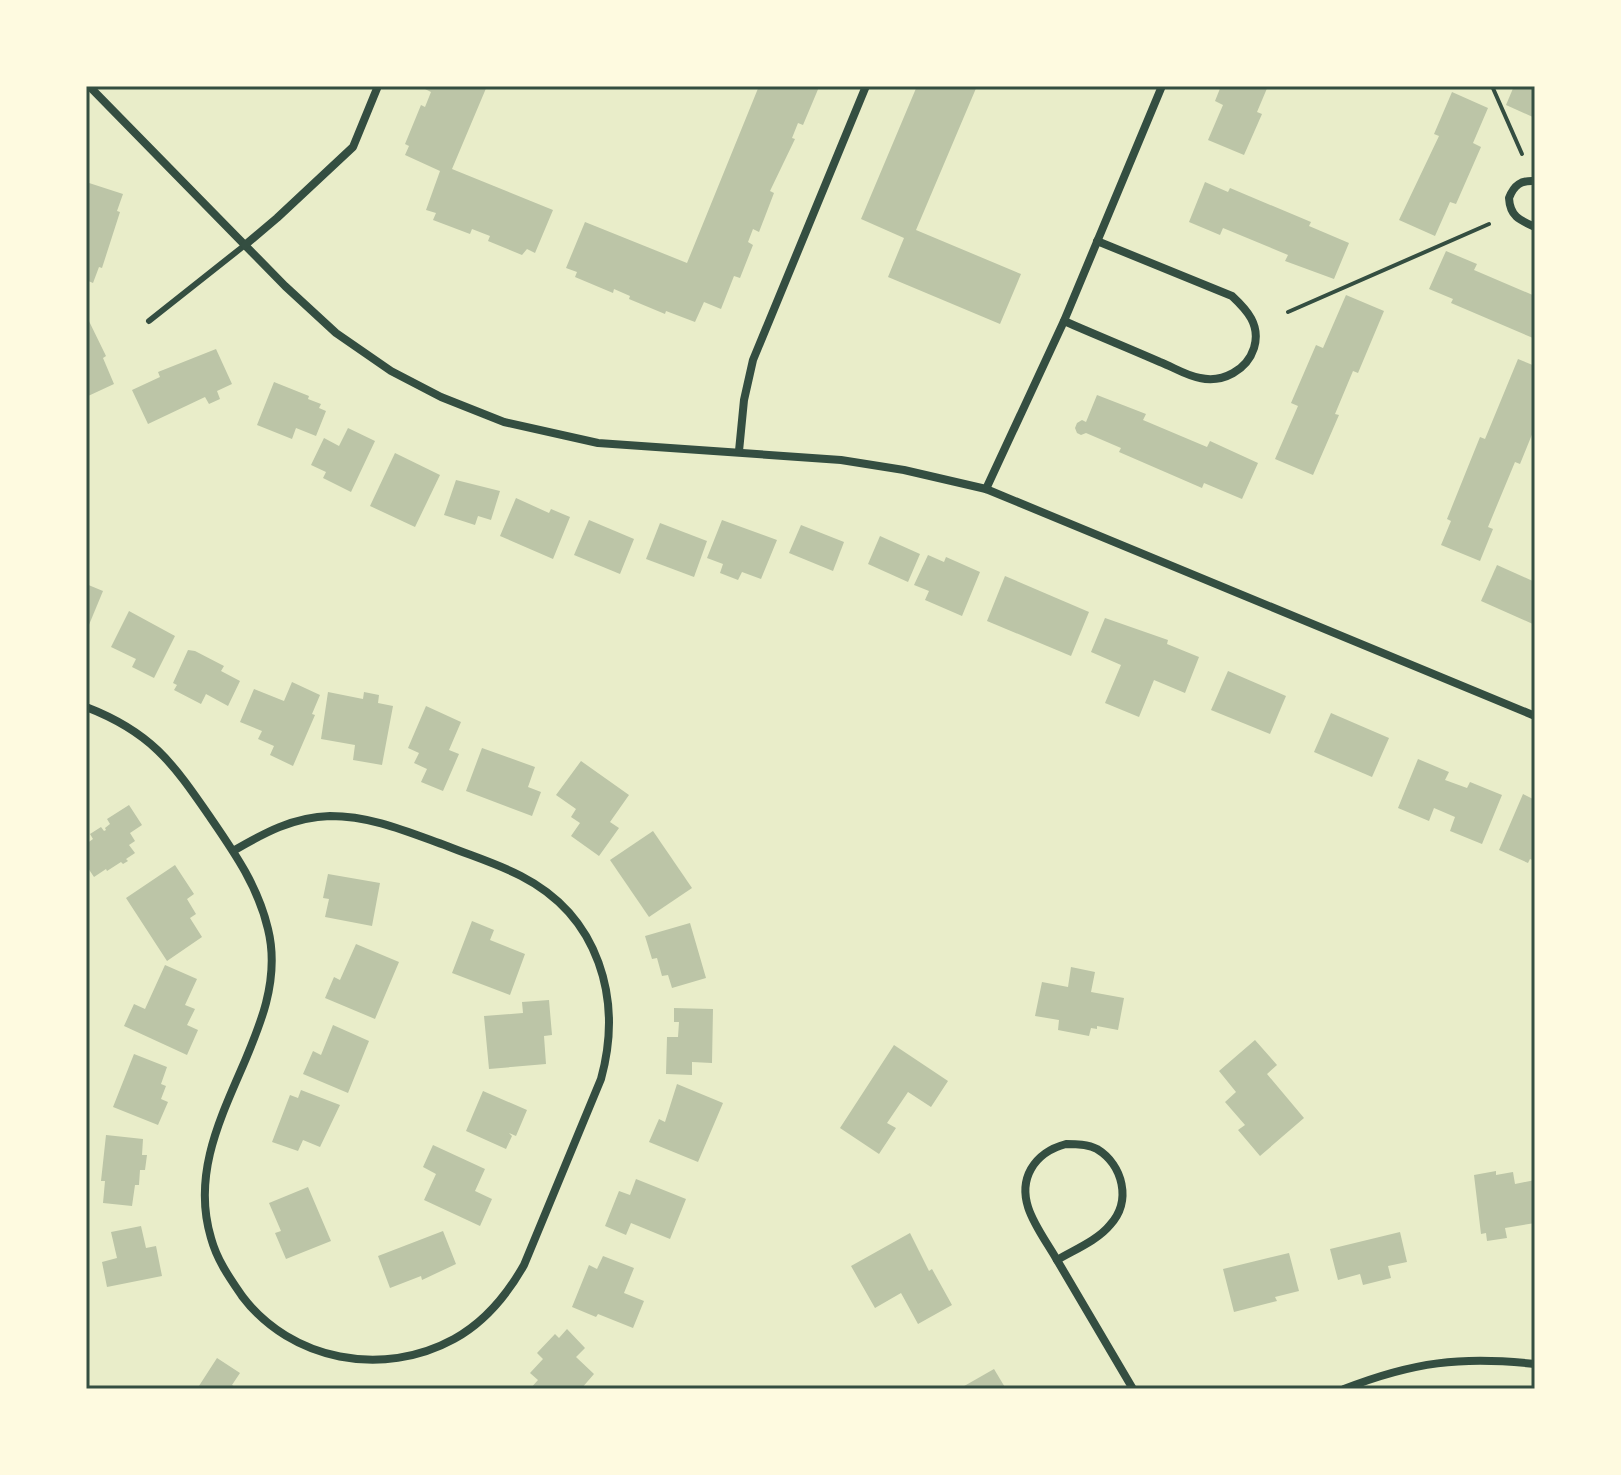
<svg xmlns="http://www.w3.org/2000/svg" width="1621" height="1475" viewBox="0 0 1621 1475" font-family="'Archivo Narrow',sans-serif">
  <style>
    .building { fill: #bcc5a7 }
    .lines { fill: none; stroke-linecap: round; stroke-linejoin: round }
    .path { stroke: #344e41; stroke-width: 4 }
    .service { stroke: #344e41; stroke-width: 6 }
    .minor { stroke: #344e41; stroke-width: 8 }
    .neatline { fill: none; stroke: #344e41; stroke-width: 3 }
  </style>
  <rect width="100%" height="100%" fill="#e9edc9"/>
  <g class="building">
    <polygon points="426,86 487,86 452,169 553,210 535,253 527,249 522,255 488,241 490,236 472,229 470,234 433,220 436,213 426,210 440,171 405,155 409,146 405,144 421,105 425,107 431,92 425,89"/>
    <polygon points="759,86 819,87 803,125 798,123 792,138 795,139 770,191 774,193 759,232 753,229 748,242 753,245 740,278 734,276 721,309 704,302 695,322 666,311 665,314 629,299 630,296 614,289 613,293 575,277 577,272 566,268 585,222 687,263"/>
    <polygon points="917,86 977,86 916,230 1021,274 1000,324 888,277 904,238 861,219"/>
    <polygon points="1221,86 1268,86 1257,112 1262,114 1244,155 1208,140 1223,105 1215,101"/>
    <polygon points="1514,86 1535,86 1535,118 1506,105"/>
    <polygon points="1452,92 1488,108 1473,143 1481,147 1456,204 1450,202 1435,236 1399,220 1439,136 1434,134"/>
    <polygon points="86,182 123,194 117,211 120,212 102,268 99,267 93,283 86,280"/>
    <polygon points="1205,182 1228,192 1230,188 1311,222 1309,226 1349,243 1334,279 1285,261 1288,255 1223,228 1220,235 1189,222"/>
    <polygon points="1446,251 1477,264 1474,270 1535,296 1535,332 1533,338 1451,303 1453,299 1429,289"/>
    <polygon points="1346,295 1384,311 1358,373 1353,371 1335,414 1339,415 1313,475 1275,459 1298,406 1291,403 1316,345 1323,348"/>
    <polygon points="86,315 106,356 103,358 114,384 86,397"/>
    <polygon points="216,349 232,384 217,391 220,399 209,404 205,397 148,424 132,390 160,377 158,372"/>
    <polygon points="1518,359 1535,366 1535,427 1520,464 1515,462 1488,527 1493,529 1480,561 1441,545 1451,521 1447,519 1480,437 1485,439"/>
    <polygon points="274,382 309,396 308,399 321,404 319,408 326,411 316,436 296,428 292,439 257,425"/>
    <polygon points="1097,395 1146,414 1143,420 1207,447 1210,441 1258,463 1242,499 1204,483 1202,488 1119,452 1121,448 1086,433 1081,435 1077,433 1075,428 1077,423 1082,420 1086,422"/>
    <polygon points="348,428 375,441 351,492 323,478 326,472 311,465 324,438 339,446"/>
    <polygon points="395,453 440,475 415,527 370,506"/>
    <polygon points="456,480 500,491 491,520 478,516 475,525 444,515"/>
    <polygon points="516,498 549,513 551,509 570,517 553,559 500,536"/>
    <polygon points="589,520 634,539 620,574 574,555"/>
    <polygon points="722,520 777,540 761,579 742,572 738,580 720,573 723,564 707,558"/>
    <polygon points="660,523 707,541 694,577 646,559"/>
    <polygon points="801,525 844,542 833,571 789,553"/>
    <polygon points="880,536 920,554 908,582 868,564"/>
    <polygon points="928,555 944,562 946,557 980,572 962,616 925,600 929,591 914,585"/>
    <polygon points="1497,565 1535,582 1535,625 1481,601"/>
    <polygon points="1005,576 1089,612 1071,656 987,621"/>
    <polygon points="86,584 103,591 86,632"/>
    <polygon points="129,611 175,636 154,678 132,667 136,659 111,647"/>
    <polygon points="1105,618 1168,640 1167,644 1199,657 1185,693 1154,680 1139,717 1105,703 1121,665 1091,652"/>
    <polygon points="188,650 195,651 224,666 221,671 240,681 228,706 206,694 201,704 174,690 177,685 173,683"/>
    <polygon points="1228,671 1286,696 1270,734 1211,710"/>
    <polygon points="292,682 320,695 312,714 315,715 293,766 270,755 274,746 258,739 262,731 240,722 254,689 284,701"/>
    <polygon points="328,692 363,699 364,692 379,695 378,703 393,706 382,765 353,760 355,745 321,739"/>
    <polygon points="426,706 461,722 449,750 459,754 443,791 421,782 427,769 414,763 419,753 408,748"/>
    <polygon points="1331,713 1389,738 1372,777 1314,752"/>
    <polygon points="482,748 535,767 528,787 541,792 532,816 466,791"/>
    <polygon points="1418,759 1449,772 1445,780 1467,788 1470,782 1502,795 1482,844 1450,831 1455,817 1434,808 1429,821 1398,808"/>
    <polygon points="581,761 629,795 610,822 619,828 599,856 571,836 580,823 571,817 576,809 556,795"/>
    <polygon points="1523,794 1535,800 1535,861 1530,859 1528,863 1499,850"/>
    <polygon points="129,805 142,825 130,833 135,841 129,845 135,853 126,859 128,861 123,864 121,862 107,871 106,869 94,877 86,865 86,844 93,839 90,834 101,827 104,831 106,830 105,828 110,824 107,819"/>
    <polygon points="653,831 692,888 649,917 610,860"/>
    <polygon points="175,865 194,894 187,899 196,914 190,918 202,937 167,961 126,898"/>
    <polygon points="328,874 380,883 372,926 325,917 329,899 323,898"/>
    <polygon points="472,921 494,930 490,940 525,954 510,995 452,973"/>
    <polygon points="690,923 706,978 672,988 668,975 662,976 657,958 652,959 645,936"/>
    <polygon points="356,944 399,962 375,1019 325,998 334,977 340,980"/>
    <polygon points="165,965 197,979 185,1005 195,1009 187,1025 198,1030 187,1055 124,1026 134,1004 145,1009"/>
    <polygon points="1071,967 1095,972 1091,992 1124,998 1118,1030 1097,1026 1097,1029 1091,1028 1089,1036 1058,1030 1059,1020 1035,1016 1042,982 1068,987"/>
    <polygon points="549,1000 552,1035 544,1036 546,1064 489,1069 484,1016 523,1013 522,1002"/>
    <polygon points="674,1008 713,1009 712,1063 692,1062 692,1075 666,1074 667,1037 678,1037 679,1022 674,1022"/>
    <polygon points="333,1025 369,1041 348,1093 303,1074 313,1051 321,1055"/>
    <polygon points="1255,1040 1277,1065 1267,1074 1304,1118 1260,1156 1238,1130 1245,1125 1225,1102 1236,1092 1219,1071"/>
    <polygon points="894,1045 948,1081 931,1107 908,1092 887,1123 896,1128 879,1154 840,1128"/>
    <polygon points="134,1054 167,1067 161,1084 166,1086 161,1099 168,1102 158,1125 113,1107"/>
    <polygon points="677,1084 723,1103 698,1162 649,1142 659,1119 665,1122"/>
    <polygon points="301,1090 340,1105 320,1147 303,1140 298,1151 272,1142 290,1095 298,1098"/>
    <polygon points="483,1091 527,1110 516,1136 509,1133 512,1136 506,1149 466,1131"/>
    <polygon points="106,1135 143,1139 142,1155 147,1155 145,1170 140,1170 139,1185 135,1185 132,1206 103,1203 105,1181 101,1181"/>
    <polygon points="433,1145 485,1169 475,1191 492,1199 480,1226 424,1200 436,1174 423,1167"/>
    <polygon points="1496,1171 1496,1175 1513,1172 1515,1184 1535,1180 1535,1223 1505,1228 1507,1238 1487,1241 1486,1233 1481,1234 1474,1175"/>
    <polygon points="636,1179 686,1199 670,1239 631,1223 626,1235 605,1226 619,1191 630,1195"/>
    <polygon points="308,1187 331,1241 286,1259 275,1233 281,1231 269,1203"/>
    <polygon points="141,1226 146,1248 156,1246 162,1276 107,1287 102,1262 117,1258 111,1232"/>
    <polygon points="443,1231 456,1264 422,1280 421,1276 390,1288 378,1256"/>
    <polygon points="1400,1232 1407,1262 1388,1266 1391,1278 1363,1285 1360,1274 1338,1280 1330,1249"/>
    <polygon points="910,1233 929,1271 932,1269 952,1305 918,1324 901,1293 875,1308 851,1266"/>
    <polygon points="1289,1253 1299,1291 1275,1297 1277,1301 1234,1312 1223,1269"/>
    <polygon points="603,1256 634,1268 624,1293 644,1301 633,1328 598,1314 596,1317 572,1307 589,1265 597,1269"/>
    <polygon points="567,1329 585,1348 576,1357 594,1374 581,1389 530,1389 538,1380 530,1373 543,1359 537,1353 555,1334 559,1338"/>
    <polygon points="217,1358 240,1373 232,1385 238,1389 197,1389"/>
    <polygon points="994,1369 1006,1389 959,1389"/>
  </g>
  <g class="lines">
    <g class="path">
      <polyline points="1492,86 1522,154"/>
      <polyline points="1288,312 1489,224"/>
    </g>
    <polyline class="service" points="149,321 245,245"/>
    <g class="minor">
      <polyline points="89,86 285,286 336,333 391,371 441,397 504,422 598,443 841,460 904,470 986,489 1535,716"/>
      <path d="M1535 181C1521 180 1514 185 1509 198 1510 216 1519 220 1535 227"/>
      <polyline points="245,245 277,218 353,147 378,86"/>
      <path d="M1064 321C1096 335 1128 348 1160 362 1173 367 1187 376 1200 378 1223 383 1247 370 1254 348 1261 325 1247 310 1232 296L1097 241"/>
      <polyline points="739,451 744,400 753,360 866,86"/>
      <polyline points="986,489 1064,321 1162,86"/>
      <path d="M86 707C151 732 172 762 210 817 234 852 258 886 268 929 294 1034 177 1125 211 1238 217 1260 229 1277 242 1296 291 1361 383 1378 454 1339 485 1322 507 1295 524 1265L601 1079C623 999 599 916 521 876 498 864 472 856 447 846 408 832 372 816 330 816 293 817 264 833 233 851"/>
      <path d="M1066 1144C1076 1144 1088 1144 1097 1149 1123 1165 1132 1201 1110 1225 1098 1240 1074 1250 1057 1260 1042 1233 1013 1201 1031 1169 1039 1155 1051 1148 1066 1144Z"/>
      <polyline points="1057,1260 1133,1389"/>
      <path d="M1344 1389C1413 1362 1461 1356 1535 1364"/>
    </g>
  </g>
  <rect width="1621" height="1475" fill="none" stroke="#fefae0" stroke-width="176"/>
  <rect x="88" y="88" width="1445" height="1299" class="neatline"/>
</svg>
